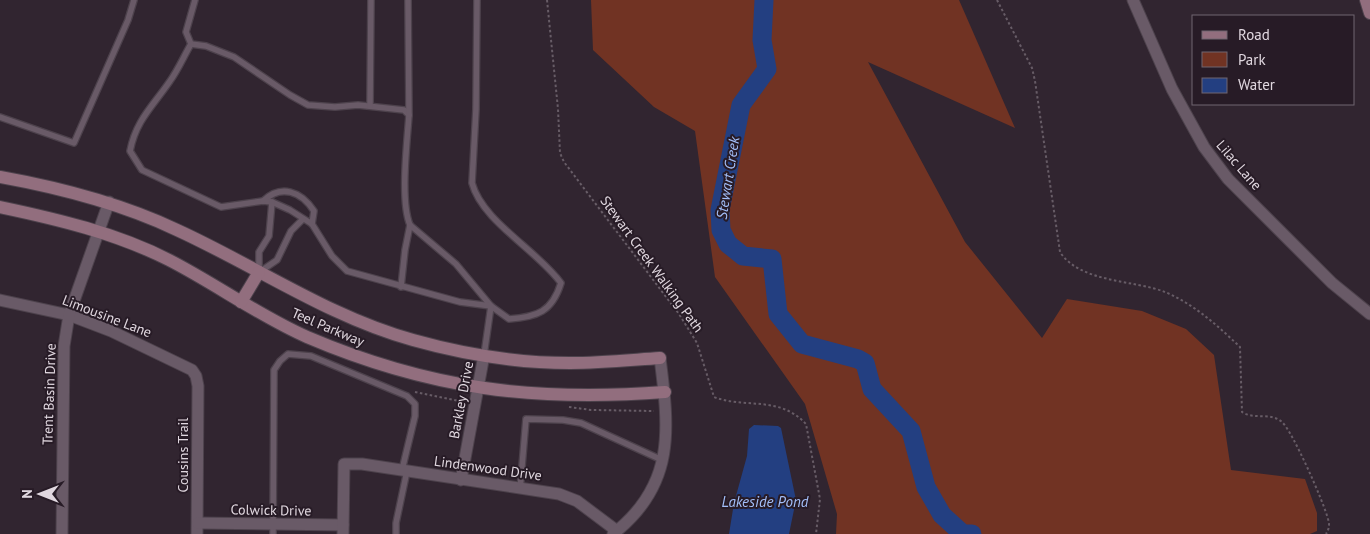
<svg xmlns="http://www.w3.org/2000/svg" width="1370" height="534" viewBox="0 0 1370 534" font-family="'PT Sans',sans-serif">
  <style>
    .green { fill: #713323 }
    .water { fill: #233f81 }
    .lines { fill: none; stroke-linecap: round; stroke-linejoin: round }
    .river { stroke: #233f81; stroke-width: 19 }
    .lane-casing { stroke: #4d424c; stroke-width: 8 }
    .street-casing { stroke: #4d424c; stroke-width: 13 }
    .secondary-casing { stroke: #4d424c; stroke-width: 14 }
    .path { stroke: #675c66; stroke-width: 2; stroke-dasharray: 2.5 2.5; stroke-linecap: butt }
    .lane { stroke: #695a67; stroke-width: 5.5 }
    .street { stroke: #695a67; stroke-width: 11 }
    .secondary { stroke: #926e7e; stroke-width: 12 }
    .labels { text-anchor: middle; stroke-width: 4; stroke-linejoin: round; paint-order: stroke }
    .street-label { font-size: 14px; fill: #e0d7df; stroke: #271b26 }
    .water-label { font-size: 15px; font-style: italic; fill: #a3bff9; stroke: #271b26 }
  </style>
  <rect width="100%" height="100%" fill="#312530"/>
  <polygon class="green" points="591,0 959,0 1015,128 868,62 965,242 1042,338 1067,299 1142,311 1186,329 1214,355 1231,470 1305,479 1317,513 1317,531 1310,534 836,534 837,514 805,404 715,277 695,131 654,107 593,50"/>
  <polygon class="water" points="754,425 778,426 781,428 796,500 789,534 729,534 734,503 747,456 749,429"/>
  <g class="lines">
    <polyline class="river" points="764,0 762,40 767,69 741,105 720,210 721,230 728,244 743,256 772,259 778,314 802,344 858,359 865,363 872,389 911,431 926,487 942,515 963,534 972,534"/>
    <defs>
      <g id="lane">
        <path d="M195 0 186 32 191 44 206 46 234 57 290 95 308 105 335 107 358 105 404 110 409 115C407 143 400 201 410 225L456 264 491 306 509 319C537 317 552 312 561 283 537 250 482 221 472 183L476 109 477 0"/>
        <polyline points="408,0 409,115"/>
        <path d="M191 44C184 56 178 70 170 81 153 106 136 120 130 151L142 170 221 207 263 201 272 202 290 210 312 224 332 256 347 271 460 302 491 306 484 355"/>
        <polyline points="370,106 371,0"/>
        <polyline points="0,117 74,143 128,20 134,0"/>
        <path d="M263 201C281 184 301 191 314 211L312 224"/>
        <polyline points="261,271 277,260 291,231 303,219"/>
        <polyline points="259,272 259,252 269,236 272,202"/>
        <polyline points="401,287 405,250 410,225"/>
        <polyline points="520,490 526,419 563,420 581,423 662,460"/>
        <polyline points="273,534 274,370 280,361 288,354 311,356 407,396 415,404 415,416 402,470"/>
        <polyline points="396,534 396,523 407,471"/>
      </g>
      <g id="street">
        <polyline points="1133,0 1172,89 1204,147 1228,179 1332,283 1370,314"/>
        <polyline points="0,300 69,315 111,331 192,370 196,376 198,386 197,534"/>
        <polyline points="461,480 484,355"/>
        <polyline points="198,523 343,525"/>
        <polyline points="62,534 64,346 69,315 109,202"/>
        <polyline points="343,534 344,464 362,464 559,494 577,501 617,531"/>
        <path d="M613 534C676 485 669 429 660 358"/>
      </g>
      <g id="secondary">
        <polyline points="1366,0 1370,13"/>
        <path d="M0 177C61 188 120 203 177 230 256 266 329 317 413 340 463 354 518 363 570 363 600 363 630 360 660 358"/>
        <path d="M0 207C57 219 116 233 169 260 216 284 259 316 307 337 429 389 534 402 665 392"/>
        <polyline points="241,302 259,272"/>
      </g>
    </defs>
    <use href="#lane" class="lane-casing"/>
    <use href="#street" class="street-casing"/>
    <use href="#secondary" class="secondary-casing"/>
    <g class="path">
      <path d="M547 0 558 109 560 153 564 162 679 314 697 343 714 397C745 409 779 395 806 424L820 499 816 534"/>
      <path d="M997 0 1032 68 1035 81 1060 252C1080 283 1135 280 1165 292 1194 304 1218 326 1240 347L1242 412C1254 420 1271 412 1282 422 1293 432 1324 503 1328 519 1330 525 1329 529 1326 534"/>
      <polyline points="415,392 464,402"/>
      <polyline points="569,407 591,410 654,411"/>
    </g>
    <use href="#lane" class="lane"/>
    <use href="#street" class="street"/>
    <use href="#secondary" class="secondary"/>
  </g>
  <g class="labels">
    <g class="street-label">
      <text transform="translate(1239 165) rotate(49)" y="5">Lilac Lane</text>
      <text transform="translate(652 264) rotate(54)" y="5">Stewart Creek Walking Path</text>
      <text transform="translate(107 316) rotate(21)" y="5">Limousine Lane</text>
      <text transform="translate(328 327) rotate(23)" y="5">Teel Parkway</text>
      <text transform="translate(49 394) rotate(-88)" y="5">Trent Basin Drive</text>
      <text transform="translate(461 400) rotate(-79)" y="5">Barkley Drive</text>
      <text transform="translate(183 455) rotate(-90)" y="5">Cousins Trail</text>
      <text transform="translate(488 468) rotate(8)" y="5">Lindenwood Drive</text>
      <text transform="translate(271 510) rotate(1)" y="5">Colwick Drive</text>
    </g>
    <g class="water-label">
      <text transform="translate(728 178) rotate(-81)" y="5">Stewart Creek</text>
      <text x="765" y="507">Lakeside Pond</text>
    </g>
  </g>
  <rect x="1192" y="15" width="162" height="90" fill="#271b26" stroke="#716670"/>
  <rect x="1202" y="31" width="25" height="8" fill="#926e7e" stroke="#716670"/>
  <text x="1238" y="40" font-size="15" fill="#e0d7df">Road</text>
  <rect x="1202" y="52" width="25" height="15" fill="#713323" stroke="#716670"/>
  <text x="1238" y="65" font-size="15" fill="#e0d7df">Park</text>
  <rect x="1202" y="78" width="25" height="15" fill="#233f81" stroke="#716670"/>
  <text x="1238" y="90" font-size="15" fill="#e0d7df">Water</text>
  <g transform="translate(40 494) rotate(270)" stroke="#271b26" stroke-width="4" paint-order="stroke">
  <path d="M0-4L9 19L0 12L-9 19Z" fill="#e0d7df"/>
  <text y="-8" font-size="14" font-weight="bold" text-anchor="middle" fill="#e0d7df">N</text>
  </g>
</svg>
